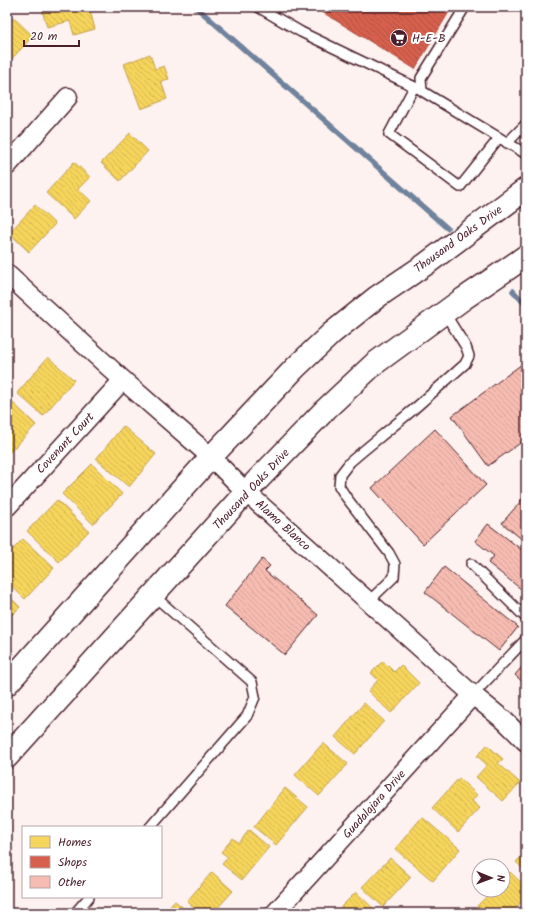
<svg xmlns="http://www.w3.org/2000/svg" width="533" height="920" viewBox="0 0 533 920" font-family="Kalam,sans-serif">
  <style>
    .homes { fill: url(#homes-back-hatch); stroke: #c29e4d }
    .shops { fill: url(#shops-back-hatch); stroke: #ac4c43 }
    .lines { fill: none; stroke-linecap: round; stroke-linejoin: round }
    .stream { stroke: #6f829c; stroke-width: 5.5 }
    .building { fill: url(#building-back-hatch); stroke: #4a1f2b }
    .service-casing { stroke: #4a1f2b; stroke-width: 12 }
    .minor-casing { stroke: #4a1f2b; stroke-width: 21 }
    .secondary-casing { stroke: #4a1f2b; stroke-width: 25 }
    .service { stroke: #fff; stroke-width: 9 }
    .minor { stroke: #fff; stroke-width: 18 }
    .secondary { stroke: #fff; stroke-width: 22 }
    .labels { text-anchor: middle; stroke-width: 4; stroke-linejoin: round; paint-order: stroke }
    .poi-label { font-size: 12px; fill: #4a1f2b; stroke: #fff; text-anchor: start }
    .street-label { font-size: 12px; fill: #4a1f2b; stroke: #fff }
  </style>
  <defs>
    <pattern id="homes-back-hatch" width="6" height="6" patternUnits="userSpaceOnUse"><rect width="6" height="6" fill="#f6d55c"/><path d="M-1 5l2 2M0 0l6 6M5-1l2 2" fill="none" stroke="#d4b650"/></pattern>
    <pattern id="shops-back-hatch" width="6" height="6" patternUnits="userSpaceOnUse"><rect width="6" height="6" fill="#d6604d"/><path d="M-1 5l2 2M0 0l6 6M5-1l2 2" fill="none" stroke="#b04f40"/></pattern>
    <pattern id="building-back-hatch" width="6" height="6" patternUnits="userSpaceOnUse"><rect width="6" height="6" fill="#f7bcb1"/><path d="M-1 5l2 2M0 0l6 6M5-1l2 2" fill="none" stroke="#d5a198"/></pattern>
  </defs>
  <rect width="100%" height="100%" fill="#fdf2ef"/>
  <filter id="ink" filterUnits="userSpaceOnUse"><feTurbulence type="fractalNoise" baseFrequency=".025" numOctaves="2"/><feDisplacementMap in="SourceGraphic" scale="8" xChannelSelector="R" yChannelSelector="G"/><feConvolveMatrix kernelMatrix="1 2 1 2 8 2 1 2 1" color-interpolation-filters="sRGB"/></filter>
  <g filter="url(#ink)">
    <g class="homes">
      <polygon points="41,7 89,7 95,29 74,35 70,21 47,27"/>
      <polygon points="14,18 33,36 7,64 7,25"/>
      <polygon points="150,54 155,69 164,66 169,79 161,81 167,99 141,109 124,64"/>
      <polygon points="130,133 148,151 120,181 101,163"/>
      <polygon points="74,162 90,177 78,189 91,201 74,219 46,193"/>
      <polygon points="35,205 55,224 29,252 9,233"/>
      <polygon points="48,357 74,380 43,416 17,393"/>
      <polygon points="10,400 36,425 7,455 7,404"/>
      <polygon points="123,426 156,454 129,487 96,459"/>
      <polygon points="92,464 122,494 93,524 62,494"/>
      <polygon points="57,500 89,531 59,562 27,531"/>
      <polygon points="23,539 54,568 25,599 7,582 7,555"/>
      <polygon points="7,594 20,607 7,620"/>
      <polygon points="383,661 394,672 401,665 419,683 391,713 368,691 378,680 371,673"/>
      <polygon points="364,703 384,721 355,754 335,737"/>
      <polygon points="323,743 348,764 319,796 295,775"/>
      <polygon points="487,745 503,759 498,763 520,783 503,801 476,777 487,765 477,756"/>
      <polygon points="459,778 477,795 472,801 480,808 458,832 432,808"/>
      <polygon points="285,788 308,807 276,845 254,827"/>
      <polygon points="422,817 460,849 433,881 395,849"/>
      <polygon points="249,830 269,847 242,880 222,864 228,857 221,852 233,838 239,843"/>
      <polygon points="526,852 526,872 516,862"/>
      <polygon points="390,858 411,877 383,907 362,887"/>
      <polygon points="212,872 233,891 213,913 200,913 187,901"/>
      <polygon points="510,872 526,887 526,897 511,913 484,913 477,906 493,890 503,890 503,879"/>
      <polygon points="356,892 378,913 335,913"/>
      <polygon points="175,901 189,913 164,913"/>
      <polygon points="467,908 473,913 462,913"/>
    </g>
    <polygon class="shops" points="314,7 452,7 415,69"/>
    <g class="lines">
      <g class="stream">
        <polyline points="196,7 447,228"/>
        <polyline points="513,291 526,305"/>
      </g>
    </g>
    <g class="building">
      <polygon points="522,364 526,369 526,439 488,466 452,416"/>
      <polygon points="435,429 486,485 423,544 372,488"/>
      <polygon points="526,495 526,539 524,541 502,523"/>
      <polygon points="488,524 526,553 526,593 488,563 494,556 475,541"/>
      <polygon points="262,559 270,566 265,571 318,615 285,655 225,606"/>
      <polygon points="444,567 518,627 499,651 425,592"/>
      <polygon points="526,662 526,685 515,675"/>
    </g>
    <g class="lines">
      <defs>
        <g id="service">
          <polyline points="258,7 301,32 419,89"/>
          <polyline points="465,7 421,78 422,91 526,154"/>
          <polyline points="414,87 389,134 460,187 499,138"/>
          <polyline points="507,143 526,124"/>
          <polyline points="471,564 526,618"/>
          <polyline points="369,601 394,577 395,564 389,553 346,497 339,486 340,475 350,462 363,451 414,409 465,364 469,356 466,347 444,312"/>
          <polyline points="473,695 526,639"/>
          <polyline points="150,827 247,716 255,697 252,682 153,595"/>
          <polyline points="75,913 89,897"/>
        </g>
        <g id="minor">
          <polyline points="7,166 68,97"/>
          <polyline points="7,274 123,380 211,457 246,492 473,695 505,721 526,742"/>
          <polyline points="7,507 123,380"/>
          <polyline points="275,913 473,695"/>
        </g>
        <g id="secondary">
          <polyline points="7,684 211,457 296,367 332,333 377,297 426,264 526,189"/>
          <polyline points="7,757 246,492 326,409 374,364 463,299 519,261 526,256"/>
        </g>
      </defs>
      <use href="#service" class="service-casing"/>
      <use href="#minor" class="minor-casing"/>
      <use href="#secondary" class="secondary-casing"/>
      <use href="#service" class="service"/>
      <use href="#minor" class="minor"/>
      <use href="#secondary" class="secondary"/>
    </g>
  </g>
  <defs>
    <symbol id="supermarket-disc" viewBox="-11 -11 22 22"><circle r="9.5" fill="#4a1f2b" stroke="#fff"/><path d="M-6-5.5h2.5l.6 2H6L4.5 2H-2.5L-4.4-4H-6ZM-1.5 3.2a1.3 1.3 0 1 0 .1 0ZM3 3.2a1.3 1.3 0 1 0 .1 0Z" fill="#fff"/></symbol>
  </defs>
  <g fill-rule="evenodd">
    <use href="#supermarket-disc" x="389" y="28" width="20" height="20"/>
  </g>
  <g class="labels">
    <g class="poi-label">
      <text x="412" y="42">H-E-B</text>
    </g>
    <g class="street-label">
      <text transform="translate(458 239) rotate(-36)" y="4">Thousand Oaks Drive</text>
      <text transform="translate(65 443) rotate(-47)" y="4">Covenant Court</text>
      <text transform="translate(251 489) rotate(-47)" y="4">Thousand Oaks Drive</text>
      <text transform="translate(283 525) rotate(42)" y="4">Alamo Blanco</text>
      <text transform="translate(374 804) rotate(-48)" y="4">Guadalajara Drive</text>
    </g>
  </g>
  <rect width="533" height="920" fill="none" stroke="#fff" stroke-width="24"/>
  <rect x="12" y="12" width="509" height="896" fill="none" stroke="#4a1f2b" stroke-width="1.5" filter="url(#ink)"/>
  <rect x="22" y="826" width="140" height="72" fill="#ffffff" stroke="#b7a5aa"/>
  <rect x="30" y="836" width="20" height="12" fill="#f6d55c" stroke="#b7a5aa"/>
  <text x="58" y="846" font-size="12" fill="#4a1f2b">Homes</text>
  <rect x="30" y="856" width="20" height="12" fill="#d6604d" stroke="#b7a5aa"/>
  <text x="58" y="866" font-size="12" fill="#4a1f2b">Shops</text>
  <rect x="30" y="876" width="20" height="12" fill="#f7bcb1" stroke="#b7a5aa"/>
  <text x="58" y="886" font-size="12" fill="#4a1f2b">Other</text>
  <g transform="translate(491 878) rotate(91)"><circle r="19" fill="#ffffff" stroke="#b7a5aa"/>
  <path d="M0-3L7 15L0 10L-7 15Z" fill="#4a1f2b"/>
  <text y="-6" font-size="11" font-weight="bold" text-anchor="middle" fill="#4a1f2b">N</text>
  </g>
  <path d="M24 40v6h55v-6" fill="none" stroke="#4a1f2b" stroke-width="2"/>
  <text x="30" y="40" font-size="12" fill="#4a1f2b" stroke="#ffffff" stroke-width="3" paint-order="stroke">20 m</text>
</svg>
